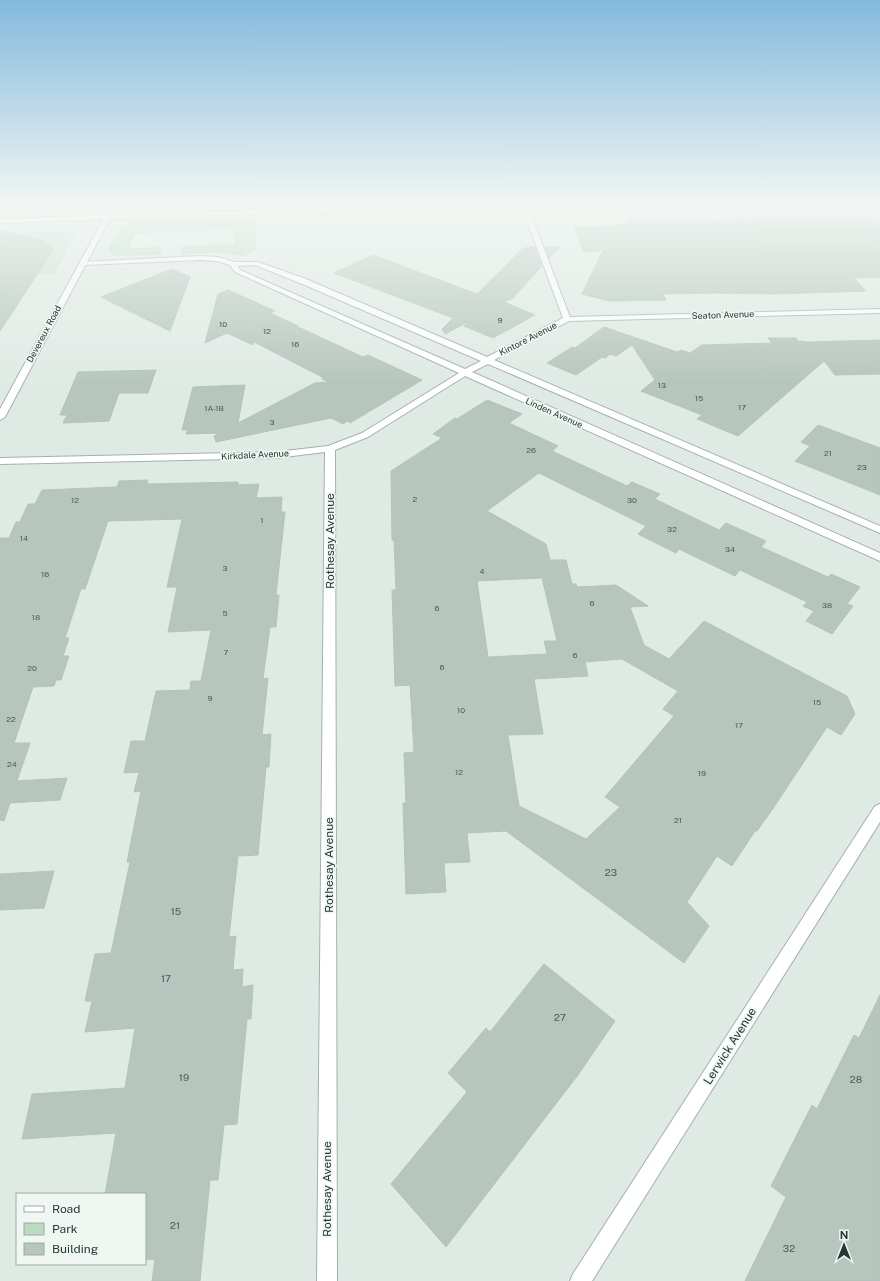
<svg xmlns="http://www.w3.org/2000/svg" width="880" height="1281" viewBox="0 0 880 1281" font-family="'Public Sans',sans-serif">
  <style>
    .built { fill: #cfdad4 }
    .green { fill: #badac2 }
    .building { fill: #b6c5be; stroke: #b3c3bc; fill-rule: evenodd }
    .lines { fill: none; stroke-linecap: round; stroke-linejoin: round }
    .service-casing { stroke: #a3b1ac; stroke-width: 2 }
    .minor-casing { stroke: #a3b1ac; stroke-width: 2 }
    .tertiary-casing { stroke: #a3b1ac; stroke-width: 2 }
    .secondary-casing { stroke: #a0b5ad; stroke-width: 2 }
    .service { fill: #fff; fill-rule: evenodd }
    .minor { fill: #fff; fill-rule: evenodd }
    .tertiary { fill: #fff; fill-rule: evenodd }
    .secondary { fill: #fff; fill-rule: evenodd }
    .labels { text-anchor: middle; stroke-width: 3.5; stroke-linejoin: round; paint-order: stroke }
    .number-label { font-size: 8px; fill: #475c55 }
    .far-street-label { font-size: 9px; fill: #223932; stroke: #f0f7f3 }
    .near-number-label { font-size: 10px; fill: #475c55 }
    .near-street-label { font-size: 12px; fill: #223932; stroke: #f0f7f3 }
  </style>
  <rect width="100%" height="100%" fill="#e0eae5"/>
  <polygon class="built" points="67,231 76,235 54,274 0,275 0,232"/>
  <polygon class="green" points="255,218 256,246 259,249 243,256 221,253 181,254 182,246 234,244 234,229 135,234 129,248 162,247 160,255 114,256 108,251 120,226 133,221"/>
  <g class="building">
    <polygon points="811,218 868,218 870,220 880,220 880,277 854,278 866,291 775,294 713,293 663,294 666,300 609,301 582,294 604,248 599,251 584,252 574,227 615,226 616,224 630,224 629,220 652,220 654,222"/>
    <polygon points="0,230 44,241 54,249 0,331"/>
    <polygon points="535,247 542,266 513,298 504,302 535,315 493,338 464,326 468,323 466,323 445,334 442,329 453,318 334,273 373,255 477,294 523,248"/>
    <polygon points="545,247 560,247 549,258"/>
    <polygon points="172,269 190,277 170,331 101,297"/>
    <polygon points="228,290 275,311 270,313 298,326 296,326 363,357 368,355 422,380 350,423 348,421 343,424 331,418 216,442 214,436 220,433 186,434 188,430 182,430 193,387 245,385 238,423 315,383 329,382 322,379 324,378 254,342 253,345 227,333 205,343 218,294"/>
    <polygon points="604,327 677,352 681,350 690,353 702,345 772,343 768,338 796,338 798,341 808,342 880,340 880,374 835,375 824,361 738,436 697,419 702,415 641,391 655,380 632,345 616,356 610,354 605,358 602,357 576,375 547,363 572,347 575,348"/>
    <polygon points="156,370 148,393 119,393 109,421 63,423 67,415 60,415 78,372"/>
    <path d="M487 400 522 414 509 423 558 446 552 451 627 486 632 482 660 494 655 499 719 530 726 523 766 541 761 547 828 577 831 574 860 587 847 604 853 606 832 634 806 621 814 611 803 606 807 602 740 570 735 576 679 549 676 553 638 534 646 526 539 473 487 511 546 544 550 560H566L572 584H576L577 587 616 585 648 606 630 607 644 645 669 659 704 621 847 696 855 714 841 735 827 727 772 810 757 831H755L732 866 717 856 687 902 709 926 684 963 506 831 467 833 470 862 444 863 446 892 406 894 403 803H406L404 753 414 752 410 685 395 686 392 590H396L394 540H392L391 471 442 438 433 434 455 418 457 419ZM542 578 557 641H544L547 654 488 657 477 581ZM622 659 678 691 663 709 674 716 605 797 620 807 586 839 519 806 508 735 543 734 534 679 588 676 585 662Z"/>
    <polygon points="818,425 880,448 880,495 795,461 810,446 801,442"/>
    <polygon points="148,480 147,484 238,482 238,485 259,484 256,498 282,497 281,512 285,512 276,595 279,595 276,627 270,627 263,679 268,678 262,735 271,734 269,767 266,767 258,855 238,856 229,937 236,936 233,970 243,969 242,987 253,985 251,1019 247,1019 237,1124 224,1125 218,1180 210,1180 200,1281 152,1281 155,1259 145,1260 145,1194 105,1194 116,1133 22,1139 32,1094 125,1088 135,1028 85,1032 92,1001 85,1001 95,954 111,953 130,862 127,862 141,791 134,792 139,772 124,773 131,741 145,741 156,691 190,690 191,681 201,681 211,630 168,632 177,587 167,587 182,519 108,521 85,589 81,589 65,638 69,638 63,656 69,656 61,680 56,680 54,686 33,687 14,743 30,743 17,781 67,778 60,800 10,803 4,821 0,820 0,538 9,538 16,522 20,522 28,504 35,504 42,490 117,487 119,481"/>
    <polygon points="54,871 44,908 0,910 0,874"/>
    <polygon points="544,964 615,1021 578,1075 446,1247 391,1184 467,1092 448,1073 486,1028 490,1032"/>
    <polygon points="880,995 880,1281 745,1281 786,1197 771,1186 812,1105 817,1109 854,1035 859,1038"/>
  </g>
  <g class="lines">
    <defs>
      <polygon id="service" points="98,205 104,205 101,211 96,210"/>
      <g id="minor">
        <polygon points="254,205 260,205 258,212 253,211"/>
        <path d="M521 205H527L570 317 880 309V313L569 321 494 360 880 526V533L488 364 472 372 880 553V561L465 376 368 437 335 450 337 1281H317L325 452 276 458 0 464V458L276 452 328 446 362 433 459 373 235 272 230 265 217 261 200 260 83 265 80 263 81 262 200 256 218 257 234 262H258L306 279 487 357 563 318ZM255 265 300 283 481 361 465 369 240 270 238 266Z"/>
        <polygon points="880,804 880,822 592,1281 570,1281 573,1274 875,806"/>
      </g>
      <polygon id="tertiary" points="112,207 115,209 5,417 0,420 0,409 109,209"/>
      <polygon id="secondary" points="404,205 459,205 456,207 0,223 0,219"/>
    </defs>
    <use href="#service" class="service-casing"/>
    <use href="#minor" class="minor-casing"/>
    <use href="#tertiary" class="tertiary-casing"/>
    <use href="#secondary" class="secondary-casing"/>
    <use href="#service" class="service"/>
    <use href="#minor" class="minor"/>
    <use href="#tertiary" class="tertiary"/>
    <use href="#secondary" class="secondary"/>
  </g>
  <linearGradient id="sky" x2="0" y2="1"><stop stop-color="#83badd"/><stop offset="0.53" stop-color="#f1f6f3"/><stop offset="1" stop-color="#f1f6f3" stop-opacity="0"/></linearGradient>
  <rect width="880" height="384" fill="url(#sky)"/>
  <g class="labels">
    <g class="number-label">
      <text x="500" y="323">9</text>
      <text x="223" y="327">10</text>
      <text x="267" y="334">12</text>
      <text x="295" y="347">16</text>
      <text x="662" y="388">13</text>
      <text x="699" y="401">15</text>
      <text x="742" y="410">17</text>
      <text x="214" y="411">1A-1B</text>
      <text x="272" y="425">3</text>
      <text x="531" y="453">26</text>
      <text x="828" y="456">21</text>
      <text x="862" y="470">23</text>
      <text x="415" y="502">2</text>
      <text x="75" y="503">12</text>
      <text x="632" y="503">30</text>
      <text x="262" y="523">1</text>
      <text x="672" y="532">32</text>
      <text x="24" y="541">14</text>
      <text x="730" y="552">34</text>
      <text x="225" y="571">3</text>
      <text x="482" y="574">4</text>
      <text x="45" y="577">16</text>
      <text x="592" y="606">6</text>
      <text x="827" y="608">38</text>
      <text x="437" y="611">6</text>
      <text x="225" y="616">5</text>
      <text x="36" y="620">18</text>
      <text x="226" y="655">7</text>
      <text x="575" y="658">6</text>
      <text x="442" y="670">6</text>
      <text x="32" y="671">20</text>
      <text x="210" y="701">9</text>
      <text x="817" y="705">15</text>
      <text x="461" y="713">10</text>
      <text x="11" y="722">22</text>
      <text x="739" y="728">17</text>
      <text x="12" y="767">24</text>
      <text x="459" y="775">12</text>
      <text x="702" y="776">19</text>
      <text x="678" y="823">21</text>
    </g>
    <g class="far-street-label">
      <text transform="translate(723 315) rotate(-2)" y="3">Seaton Avenue</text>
      <text transform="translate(44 334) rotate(-62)" y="3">Devereux Road</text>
      <text transform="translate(528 339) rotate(-27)" y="3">Kintore Avenue</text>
      <text transform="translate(554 413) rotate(24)" y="3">Linden Avenue</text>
      <text transform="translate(255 455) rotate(-3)" y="3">Kirkdale Avenue</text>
    </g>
    <g class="near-number-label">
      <text x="611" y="876">23</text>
      <text x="176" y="915">15</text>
      <text x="166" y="982">17</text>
      <text x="560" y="1021">27</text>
      <text x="184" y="1081">19</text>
      <text x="856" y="1083">28</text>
      <text x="175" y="1229">21</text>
      <text x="789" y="1252">32</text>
    </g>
    <g class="near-street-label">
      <text transform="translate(330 541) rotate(-90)" y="4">Rothesay Avenue</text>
      <text transform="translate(329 865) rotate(-90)" y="4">Rothesay Avenue</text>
      <text transform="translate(730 1046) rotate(-58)" y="4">Lerwick Avenue</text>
      <text transform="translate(327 1189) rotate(-90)" y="4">Rothesay Avenue</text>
    </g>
  </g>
  <rect x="16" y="1193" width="130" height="72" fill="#f0f7f3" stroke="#9eaba6"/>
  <rect x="24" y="1206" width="20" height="6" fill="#ffffff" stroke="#9eaba6"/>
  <text x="52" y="1213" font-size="12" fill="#223932">Road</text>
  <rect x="24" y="1223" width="20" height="12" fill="#badac2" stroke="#9eaba6"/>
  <text x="52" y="1233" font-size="12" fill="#223932">Park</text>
  <rect x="24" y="1243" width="20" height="12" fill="#b6c5be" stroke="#9eaba6"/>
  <text x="52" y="1253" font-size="12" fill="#223932">Building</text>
  <g transform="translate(844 1245)" stroke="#f0f7f3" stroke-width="3" paint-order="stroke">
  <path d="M0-3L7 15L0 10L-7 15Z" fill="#223932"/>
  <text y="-6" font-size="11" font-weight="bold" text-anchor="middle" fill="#223932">N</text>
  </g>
</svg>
